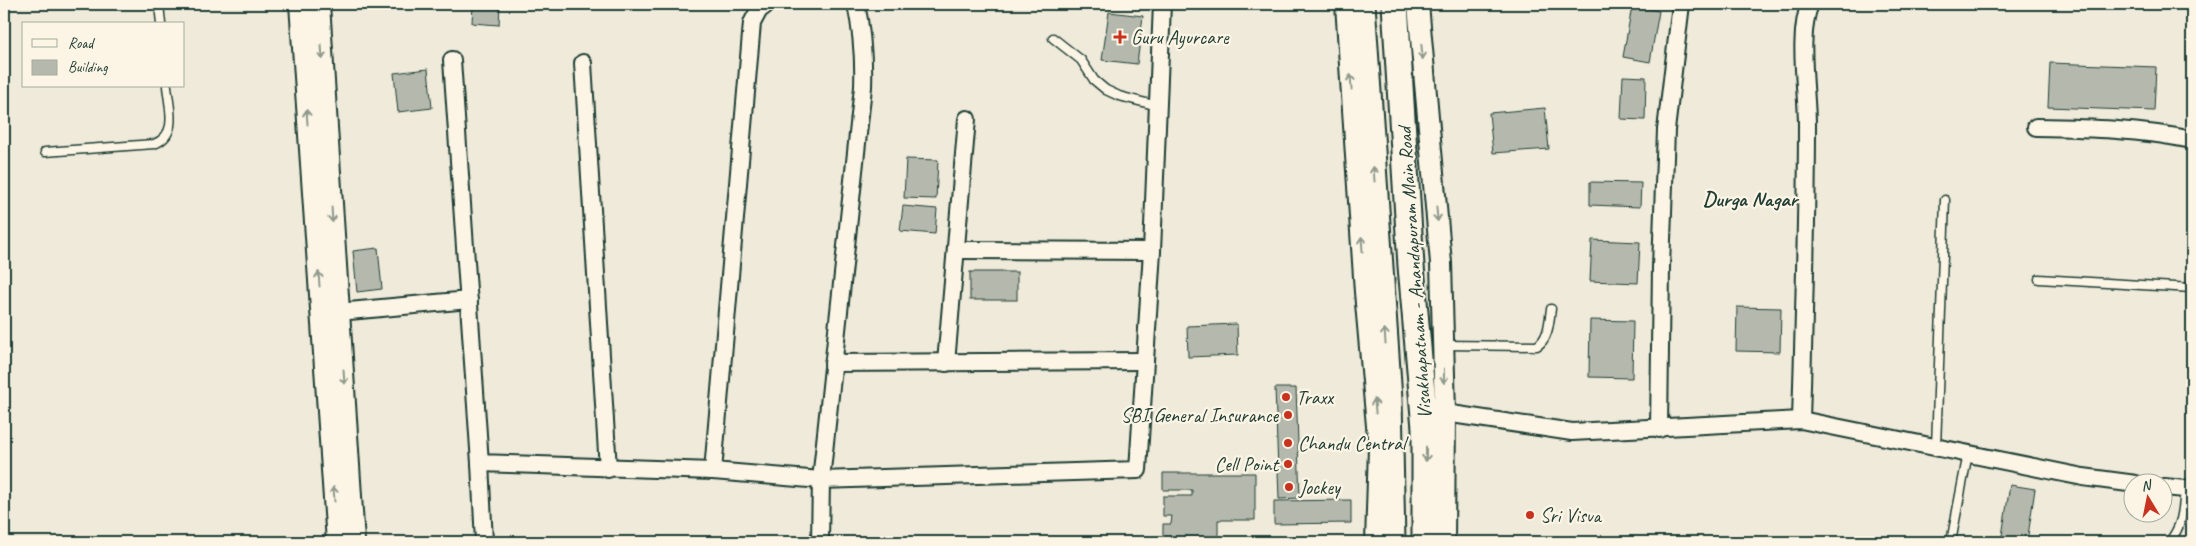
<svg xmlns="http://www.w3.org/2000/svg" width="2196" height="546" viewBox="0 0 2196 546" font-family="Caveat,sans-serif">
  <style>
    .building { fill: #b5b9ad; stroke: #1f3d34 }
    .lines { fill: none; stroke-linecap: round; stroke-linejoin: round }
    .service-casing { stroke: #1f3d34; stroke-width: 11 }
    .minor-casing { stroke: #1f3d34; stroke-width: 20 }
    .tertiary-casing { stroke: #1f3d34; stroke-width: 24 }
    .primary-casing { stroke: #1f3d34; stroke-width: 29 }
    .service { stroke: #fcf5e5; stroke-width: 8 }
    .minor { stroke: #fcf5e5; stroke-width: 16 }
    .tertiary { stroke: #fcf5e5; stroke-width: 20 }
    .primary { stroke: #fcf5e5; stroke-width: 25 }
    .oneway { stroke: #8e998c }
    .poi-dot { fill: #c8321e; stroke: #fcf5e5; stroke-width: 2 }
    .labels { text-anchor: middle; stroke-width: 4.5; stroke-linejoin: round; paint-order: stroke }
    .poi-label { font-size: 20px; fill: #1f3d34; stroke: #fcf5e5; text-anchor: start }
    .street-label { font-size: 20px; fill: #1f3d34; stroke: #fcf5e5 }
    .neighbourhood-label { font-size: 21px; font-weight: bold; fill: #1f3d34; stroke: #fcf5e5 }
  </style>
  <rect width="100%" height="100%" fill="#efeada"/>
  <filter id="ink" filterUnits="userSpaceOnUse"><feTurbulence type="fractalNoise" baseFrequency=".02" numOctaves="2"/><feDisplacementMap in="SourceGraphic" scale="10" xChannelSelector="R" yChannelSelector="G"/><feConvolveMatrix kernelMatrix="1 2 1 2 8 2 1 2 1" color-interpolation-filters="sRGB"/></filter>
  <g filter="url(#ink)">
    <g class="building">
      <polygon points="473,4 500,4 499,25 472,23"/>
      <polygon points="1632,6 1659,11 1650,62 1623,57"/>
      <polygon points="1109,12 1143,16 1137,64 1102,60"/>
      <polygon points="2050,63 2156,67 2154,111 2048,107"/>
      <polygon points="428,69 432,108 398,112 394,73"/>
      <polygon points="1623,76 1646,77 1645,120 1621,119"/>
      <polygon points="1545,108 1549,149 1493,153 1489,113"/>
      <polygon points="906,159 938,160 936,199 904,198"/>
      <polygon points="1590,182 1641,183 1640,207 1590,205"/>
      <polygon points="903,206 937,209 935,234 900,231"/>
      <polygon points="1592,240 1640,242 1638,283 1590,281"/>
      <polygon points="378,248 382,289 357,292 353,251"/>
      <rect x="970" y="272" width="47" height="28"/>
      <polygon points="1737,307 1781,308 1780,352 1736,351"/>
      <polygon points="1590,320 1633,321 1632,378 1589,377"/>
      <polygon points="1237,324 1238,355 1188,357 1187,326"/>
      <polygon points="1275,388 1296,388 1300,498 1279,499"/>
      <polygon points="1163,473 1255,473 1255,520 1218,520 1218,542 1163,542 1163,524 1171,524 1172,516 1163,516 1163,496 1192,496 1192,490 1163,490"/>
      <polygon points="2010,485 2035,489 2027,542 2001,542"/>
      <polygon points="1351,500 1351,523 1274,524 1274,501"/>
    </g>
    <g class="lines">
      <defs>
        <g id="service">
          <polyline points="159,4 161,24"/>
          <polyline points="1053,38 1081,60 1094,80 1106,90 1119,96 1158,106"/>
          <path d="M45 152 154 144C179 135 169 108 167 86"/>
          <polyline points="2039,279 2192,288"/>
          <path d="M1443 345 1537 346C1549 338 1549 322 1551 309"/>
          <polyline points="1936,447 1945,200"/>
          <polyline points="1951,542 1968,453"/>
          <path d="M2169 542C2183 525 2183 510 2185 489"/>
        </g>
        <g id="minor">
          <polyline points="767,4 759,10 752,23 713,471 821,480 820,542"/>
          <path d="M856 4C862 32 864 58 863 87L821 480 1138 470 1152 251 1162 4"/>
          <polyline points="452,60 480,463 713,471"/>
          <polyline points="583,63 608,469"/>
          <path d="M2036 127C2089 128 2140 129 2192 140"/>
          <polyline points="957,250 1152,251"/>
          <polyline points="327,313 469,300"/>
          <polyline points="833,363 1145,361"/>
          <polyline points="946,363 967,119"/>
          <polyline points="1445,413 1572,432 1801,420 2083,477 2136,484"/>
          <path d="M1801 420C1804 321 1807 223 1807 124 1807 91 1797 34 1810 4"/>
          <polyline points="1659,429 1661,267 1666,130 1681,4"/>
          <polyline points="480,463 484,542"/>
          <polyline points="2164,487 2185,489 2192,487"/>
        </g>
        <g id="tertiary">
          <polyline points="300,4 337,542"/>
          <polyline points="319,4 354,542"/>
          <polyline points="1346,4 1365,292 1379,448 1376,542"/>
          <polyline points="1418,4 1441,263 1445,413 1444,542"/>
        </g>
        <g id="primary">
          <polyline points="1362,4 1389,399 1392,542"/>
          <polyline points="1395,4 1411,266 1425,428 1425,542"/>
        </g>
      </defs>
      <use href="#service" class="service-casing"/>
      <use href="#minor" class="minor-casing"/>
      <use href="#tertiary" class="tertiary-casing"/>
      <use href="#primary" class="primary-casing"/>
      <use href="#service" class="service"/>
      <use href="#minor" class="minor"/>
      <use href="#tertiary" class="tertiary"/>
      <use href="#primary" class="primary"/>
    </g>
    <defs><path id="oneway-shaft" d="M-6 0H5M1.5-3L5.5 0L1.5 3" fill="none" stroke-width="1.6" stroke-linecap="round" stroke-linejoin="round" transform="scale(1.25)"/></defs>
    <g class="oneway">
      <use href="#oneway-shaft" transform="translate(322 52) rotate(86)"/>
      <use href="#oneway-shaft" transform="translate(1422 52) rotate(85)"/>
      <use href="#oneway-shaft" transform="translate(1351 82) rotate(-94)"/>
      <use href="#oneway-shaft" transform="translate(307 117) rotate(-94)"/>
      <use href="#oneway-shaft" transform="translate(1374 174) rotate(-94)"/>
      <use href="#oneway-shaft" transform="translate(1437 214) rotate(85)"/>
      <use href="#oneway-shaft" transform="translate(332 215) rotate(87)"/>
      <use href="#oneway-shaft" transform="translate(1362 244) rotate(-94)"/>
      <use href="#oneway-shaft" transform="translate(319 279) rotate(-94)"/>
      <use href="#oneway-shaft" transform="translate(1385 336) rotate(-94)"/>
      <use href="#oneway-shaft" transform="translate(1444 376) rotate(89)"/>
      <use href="#oneway-shaft" transform="translate(344 377) rotate(86)"/>
      <use href="#oneway-shaft" transform="translate(1375 406) rotate(-95)"/>
      <use href="#oneway-shaft" transform="translate(1426 454) rotate(90)"/>
      <use href="#oneway-shaft" transform="translate(334 494) rotate(-94)"/>
    </g>
  </g>
  <g class="poi-dot">
    <path d="M1117.5 29.5h5v5h5v5h-5v5h-5v-5h-5v-5h5z"/>
    <circle cx="1286" cy="397" r="5"/>
    <circle cx="1288" cy="415" r="5"/>
    <circle cx="1288" cy="443" r="5"/>
    <circle cx="1288" cy="464" r="5"/>
    <circle cx="1289" cy="487" r="5"/>
    <circle cx="1530" cy="515" r="5"/>
  </g>
  <g class="labels">
    <g class="poi-label">
      <text x="1131" y="44">Guru Ayurcare</text>
      <text x="1296" y="404">Traxx</text>
      <text x="1278" y="422" text-anchor="end">SBI General Insurance</text>
      <text x="1298" y="450">Chandu Central</text>
      <text x="1278" y="471" text-anchor="end">Cell Point</text>
      <text x="1299" y="494">Jockey</text>
      <text x="1540" y="522">Sri Visva</text>
    </g>
    <g class="street-label">
      <text transform="translate(1414 273) rotate(-94)" y="7">Visakhapatnam - Anandapuram Main Road</text>
    </g>
    <g class="neighbourhood-label">
      <text x="1750" y="206">Durga Nagar</text>
    </g>
  </g>
  <rect width="2196" height="546" fill="none" stroke="#fcf5e5" stroke-width="20"/>
  <rect x="10" y="10" width="2176" height="526" fill="none" stroke="#1f3d34" stroke-width="2" filter="url(#ink)"/>
  <rect x="22" y="22" width="162" height="65" fill="#fcf5e5" stroke="#a4ab9e"/>
  <rect x="32" y="39" width="25" height="8" fill="#fcf5e5" stroke="#a4ab9e"/>
  <text x="68" y="48" font-size="15" fill="#1f3d34">Road</text>
  <rect x="32" y="60" width="25" height="15" fill="#b5b9ad" stroke="#a4ab9e"/>
  <text x="68" y="72" font-size="15" fill="#1f3d34">Building</text>
  <g transform="translate(2148 498) rotate(350)"><circle r="24" fill="#fcf5e5" stroke="#a4ab9e"/>
  <path d="M0-4L9 19L0 12L-9 19Z" fill="#c8321e"/>
  <text y="-8" font-size="14" font-weight="bold" text-anchor="middle" fill="#1f3d34">N</text>
  </g>
</svg>
